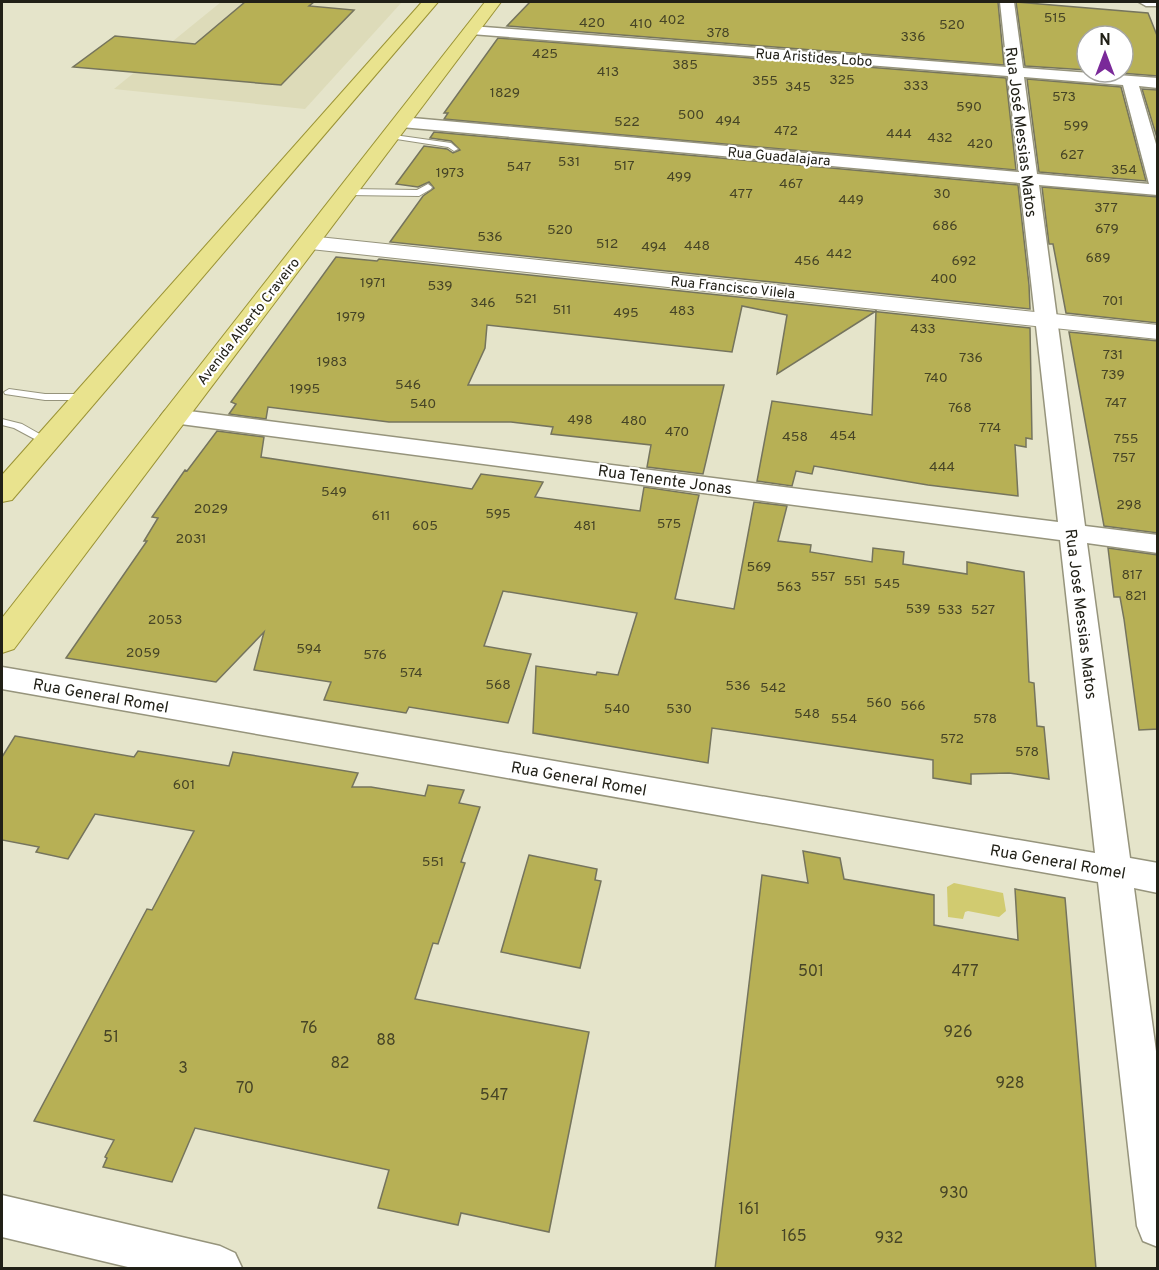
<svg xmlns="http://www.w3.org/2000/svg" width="1159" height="1270" viewBox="0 0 1159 1270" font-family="Overpass,sans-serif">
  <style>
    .built { fill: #dddbb9 }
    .water { fill: #d1cb70 }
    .building { fill: #b7b055; stroke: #75745d; stroke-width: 1.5 }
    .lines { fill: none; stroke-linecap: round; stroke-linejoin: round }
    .service-casing { stroke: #96947c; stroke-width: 2 }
    .minor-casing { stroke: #96947c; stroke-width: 3 }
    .tertiary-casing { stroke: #96947c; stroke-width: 2 }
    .primary-casing { stroke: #9a9234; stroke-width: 2 }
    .service { fill: #fff; fill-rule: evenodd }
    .minor { fill: #fff; fill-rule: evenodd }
    .tertiary { fill: #fff; fill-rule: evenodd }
    .primary { fill: #e9e38e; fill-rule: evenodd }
    .labels { text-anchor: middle; stroke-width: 4.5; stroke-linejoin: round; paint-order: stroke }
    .number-label { font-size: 14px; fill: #464426 }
    .far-street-label { font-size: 14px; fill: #212017; stroke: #fff }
    .street-label { font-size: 16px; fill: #212017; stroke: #fff }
    .near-number-label { font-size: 16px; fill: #464426 }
  </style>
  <rect width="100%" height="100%" fill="#e5e4ca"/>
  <polygon class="built" points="221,2 402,2 305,109 114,89"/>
  <polygon class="water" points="954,883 1003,893 1006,911 999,917 968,911 965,912 963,919 948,917 947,887"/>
  <g class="building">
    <polygon points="245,2 314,2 309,6 354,10 281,85 73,67 115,36 195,44"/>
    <polygon points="530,2 998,2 1004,65 507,26"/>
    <polygon points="1016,2 1148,13 1158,38 1158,76 1107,72 1123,72 1123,36 1087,36 1087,70 1025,66"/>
    <polygon points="498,38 1006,78 1016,170 444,119 448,113 444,113"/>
    <polygon points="1027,79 1121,87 1146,181 1039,172"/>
    <polygon points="1142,89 1158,90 1158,141"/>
    <polygon points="434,132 1018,185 1029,285 1030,309 390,242 423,196 434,188 429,182 418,187 396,184 424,146 447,149 453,153 460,150 451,141 430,138"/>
    <polygon points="1042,187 1158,197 1158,323 1066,313 1053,244 1049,244"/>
    <polygon points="336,257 377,261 379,259 1030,328 1032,439 1026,438 1026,447 1015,445 1018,496 928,485 814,466 812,474 796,471 792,486 757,481 772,401 872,415 876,311 777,374 787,315 742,306 732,352 487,325 485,348 468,385 724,385 703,474 647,467 651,445 551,434 553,427 511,422 389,422 268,407 266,419 229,414 236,404 231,402"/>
    <polygon points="1069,332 1158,341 1158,533 1104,526"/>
    <polygon points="217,431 264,437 261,457 472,489 481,474 543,482 535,497 640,511 644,487 699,495 675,599 734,609 754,502 787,506 778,541 811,545 810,552 872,562 873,548 904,552 903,564 967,574 967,562 1024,572 1029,682 1034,683 1037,726 1044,727 1049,779 1009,773 971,774 971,784 933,778 933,760 712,728 708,763 533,733 536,666 596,675 597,672 618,675 637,613 503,591 484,646 531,654 508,723 409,707 406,713 324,700 331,682 254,670 264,632 216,682 66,658 147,541 144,541 158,518 152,517 185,470 187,471"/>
    <polygon points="1108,548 1158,555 1158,729 1139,730 1124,619 1120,597 1114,597"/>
    <polygon points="15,736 134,757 138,751 229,766 233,752 358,773 352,787 371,787 425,796 428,785 464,790 459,803 480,807 461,862 465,863 438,944 433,943 415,999 589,1032 549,1232 461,1213 458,1225 378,1208 389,1170 195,1128 172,1182 103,1167 107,1158 105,1157 114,1140 34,1121 147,909 152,910 194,831 95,814 68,859 36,852 39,847 2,840 2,757"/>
    <polygon points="803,851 840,858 844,879 934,895 934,925 1018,940 1015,889 1065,898 1096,1269 715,1269 762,875 808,883"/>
    <polygon points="529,855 597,869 595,880 601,881 580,968 501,952"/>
  </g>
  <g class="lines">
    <defs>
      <g id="service">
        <polygon points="387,134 451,143 458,149 454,151 448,147 390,138 387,138"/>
        <polygon points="428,184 432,187 431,189 419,196 348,195 344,192 348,189 417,190"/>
        <polygon points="9,389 45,394 85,394 90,397 85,400 45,400 5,394 4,392"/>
        <polygon points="2,419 22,424 52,441 46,444 42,443 14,428 2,425"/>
      </g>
      <g id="minor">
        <path d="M1000 2H1014L1023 68 1158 78V88L1139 86 1158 151V195L1039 185 1085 526 1158 535V553L1087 543 1130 858 1158 863V893L1134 888 1158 1066V1247L1143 1241 1137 1226 1098 882 2 689V667L1095 853 1060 540 173 423 165 421 161 416 165 411 173 409 1058 522 1020 183 401 127 393 122 401 117 1019 172 1008 76 471 34 464 30 471 26 1007 67ZM1024 77 1123 85 1149 184 1037 174Z"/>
        <polygon points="1139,2 1158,2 1158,6 1146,6"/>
        <polygon points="2,1195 220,1246 235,1253 242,1268 132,1268 2,1237"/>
      </g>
      <polygon id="tertiary" points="309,236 1158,325 1158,339 301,248 298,243 301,238"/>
      <g id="primary">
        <polygon points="422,2 438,2 12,500 2,502 2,475"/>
        <polygon points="485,2 501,2 14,649 2,653 2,618"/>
      </g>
    </defs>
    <use href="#service" class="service-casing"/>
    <use href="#minor" class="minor-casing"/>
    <use href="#tertiary" class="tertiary-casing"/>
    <use href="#primary" class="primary-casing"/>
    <use href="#service" class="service"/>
    <use href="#minor" class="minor"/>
    <use href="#tertiary" class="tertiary"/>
    <use href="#primary" class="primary"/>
  </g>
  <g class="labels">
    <g class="number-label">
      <text x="1055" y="22">515</text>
      <text x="672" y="24">402</text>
      <text x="592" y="27">420</text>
      <text x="641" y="28">410</text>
      <text x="952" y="29">520</text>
      <text x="718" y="37">378</text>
      <text x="913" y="41">336</text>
      <text x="545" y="58">425</text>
      <text x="685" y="69">385</text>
      <text x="608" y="76">413</text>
      <text x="842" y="84">325</text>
      <text x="765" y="85">355</text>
      <text x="916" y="90">333</text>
      <text x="798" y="91">345</text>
      <text x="505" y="97">1829</text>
      <text x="1064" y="101">573</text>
      <text x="969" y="111">590</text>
      <text x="691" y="119">500</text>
      <text x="728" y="125">494</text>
      <text x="627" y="126">522</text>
      <text x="1076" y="130">599</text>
      <text x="786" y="135">472</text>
      <text x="899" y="138">444</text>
      <text x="940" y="142">432</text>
      <text x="980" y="148">420</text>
      <text x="1072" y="159">627</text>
      <text x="569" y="166">531</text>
      <text x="624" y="170">517</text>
      <text x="519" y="171">547</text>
      <text x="1124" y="174">354</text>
      <text x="450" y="177">1973</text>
      <text x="679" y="181">499</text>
      <text x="791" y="188">467</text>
      <text x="741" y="198">477</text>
      <text x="942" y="198">30</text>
      <text x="851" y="204">449</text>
      <text x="1106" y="212">377</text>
      <text x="945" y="230">686</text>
      <text x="1107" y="233">679</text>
      <text x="560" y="234">520</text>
      <text x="490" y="241">536</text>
      <text x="607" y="248">512</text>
      <text x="697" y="250">448</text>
      <text x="654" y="251">494</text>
      <text x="839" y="258">442</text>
      <text x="1098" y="262">689</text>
      <text x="807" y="265">456</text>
      <text x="964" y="265">692</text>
      <text x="944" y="283">400</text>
      <text x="373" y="287">1971</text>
      <text x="440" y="290">539</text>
      <text x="526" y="303">521</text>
      <text x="1113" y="305">701</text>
      <text x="483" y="307">346</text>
      <text x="562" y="314">511</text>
      <text x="682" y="315">483</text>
      <text x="626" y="317">495</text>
      <text x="351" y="321">1979</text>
      <text x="923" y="333">433</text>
      <text x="1113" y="359">731</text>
      <text x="971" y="362">736</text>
      <text x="332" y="366">1983</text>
      <text x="1113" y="379">739</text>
      <text x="936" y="382">740</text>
      <text x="408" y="389">546</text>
      <text x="305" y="393">1995</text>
      <text x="1116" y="407">747</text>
      <text x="423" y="408">540</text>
      <text x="960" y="412">768</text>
      <text x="580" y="424">498</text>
      <text x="634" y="425">480</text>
      <text x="990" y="432">774</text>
      <text x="677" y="436">470</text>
      <text x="843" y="440">454</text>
      <text x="795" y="441">458</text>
      <text x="1126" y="443">755</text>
      <text x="1124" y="462">757</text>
      <text x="942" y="471">444</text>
      <text x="334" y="496">549</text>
      <text x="1129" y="509">298</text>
      <text x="211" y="513">2029</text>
      <text x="498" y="518">595</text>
      <text x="381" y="520">611</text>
      <text x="669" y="528">575</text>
      <text x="425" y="530">605</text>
      <text x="585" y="530">481</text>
      <text x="191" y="543">2031</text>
      <text x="759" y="571">569</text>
      <text x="1132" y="579">817</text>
      <text x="823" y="581">557</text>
      <text x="855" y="585">551</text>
      <text x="887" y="588">545</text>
      <text x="789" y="591">563</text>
      <text x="1136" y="600">821</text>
      <text x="918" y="613">539</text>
      <text x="950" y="614">533</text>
      <text x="983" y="614">527</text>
      <text x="165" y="624">2053</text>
      <text x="309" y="653">594</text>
      <text x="143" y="657">2059</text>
      <text x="375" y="659">576</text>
      <text x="411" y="677">574</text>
      <text x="498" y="689">568</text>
      <text x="738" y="690">536</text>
      <text x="773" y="692">542</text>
      <text x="879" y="707">560</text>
      <text x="913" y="710">566</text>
      <text x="617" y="713">540</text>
      <text x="679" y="713">530</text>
      <text x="807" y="718">548</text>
      <text x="844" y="723">554</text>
      <text x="985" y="723">578</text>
      <text x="952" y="743">572</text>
      <text x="1027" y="756">578</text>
      <text x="184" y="789">601</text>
      <text x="433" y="866">551</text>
    </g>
    <g class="far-street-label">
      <text transform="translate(814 57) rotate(4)" y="5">Rua Aristides Lobo</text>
      <text transform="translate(779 156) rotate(5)" y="5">Rua Guadalajara</text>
      <text transform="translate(733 287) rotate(6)" y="5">Rua Francisco Vilela</text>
      <text transform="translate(248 321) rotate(-52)" y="5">Avenida Alberto Craveiro</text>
    </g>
    <g class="street-label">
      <text transform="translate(1022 132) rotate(83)" y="6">Rua José Messias Matos</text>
      <text transform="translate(665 479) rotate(8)" y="6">Rua Tenente Jonas</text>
      <text transform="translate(1082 614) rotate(83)" y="6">Rua José Messias Matos</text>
      <text transform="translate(101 695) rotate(10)" y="6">Rua General Romel</text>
      <text transform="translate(579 778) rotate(10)" y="6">Rua General Romel</text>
      <text transform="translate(1058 861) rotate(10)" y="6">Rua General Romel</text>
    </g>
    <g class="near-number-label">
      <text x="811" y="976">501</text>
      <text x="965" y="976">477</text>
      <text x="309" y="1033">76</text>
      <text x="958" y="1037">926</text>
      <text x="111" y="1042">51</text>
      <text x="386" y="1045">88</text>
      <text x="340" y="1068">82</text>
      <text x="183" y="1073">3</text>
      <text x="1010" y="1088">928</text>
      <text x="245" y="1093">70</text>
      <text x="494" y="1100">547</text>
      <text x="954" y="1198">930</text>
      <text x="749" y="1214">161</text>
      <text x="794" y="1241">165</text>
      <text x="889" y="1243">932</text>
    </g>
  </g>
  <rect width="1159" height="1270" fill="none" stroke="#212017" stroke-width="6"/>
  <g transform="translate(1105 54)"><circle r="28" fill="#ffffff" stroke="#a6a6a2" stroke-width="1.5"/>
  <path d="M0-4.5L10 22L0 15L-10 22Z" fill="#7a2999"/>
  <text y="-9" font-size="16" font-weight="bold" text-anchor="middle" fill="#212017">N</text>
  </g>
</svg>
